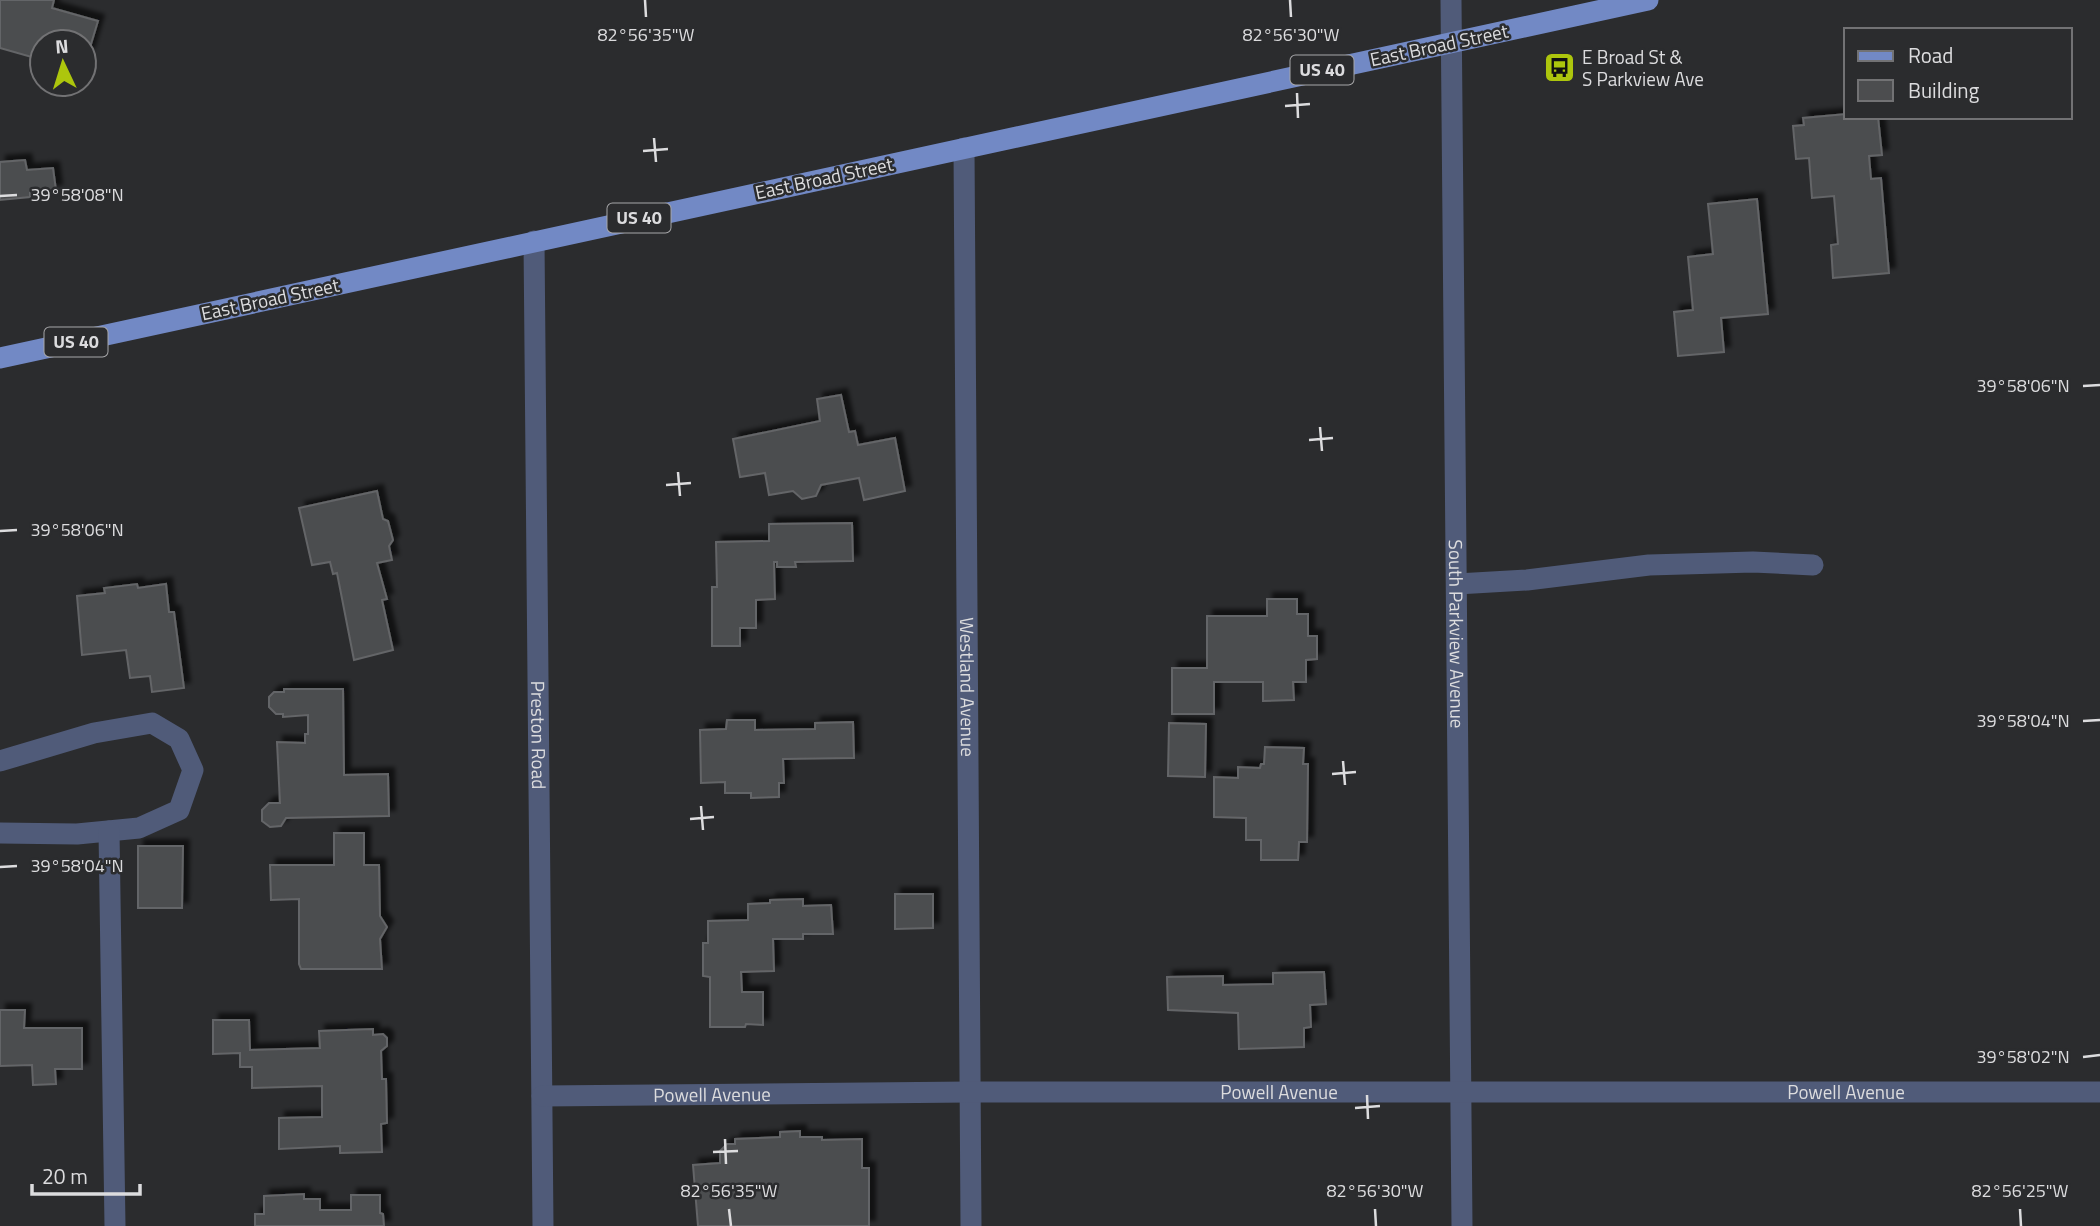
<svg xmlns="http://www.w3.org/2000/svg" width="2100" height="1226" viewBox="0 0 2100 1226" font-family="'Titillium Web',sans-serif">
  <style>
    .building { fill: #4c4d4f; stroke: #646567; stroke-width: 2; filter: url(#shadow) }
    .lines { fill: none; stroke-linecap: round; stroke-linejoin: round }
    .minor { stroke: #505b79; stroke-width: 21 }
    .major { stroke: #7289c5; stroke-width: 21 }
    .ticks { fill: none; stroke: #dcdcde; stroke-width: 2.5 }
    .labels { text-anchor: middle; stroke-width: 5; stroke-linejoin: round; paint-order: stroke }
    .shield { fill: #2b2c2e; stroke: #a7a7a9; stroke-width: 2 }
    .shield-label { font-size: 18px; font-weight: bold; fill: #dcdcde }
    .street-label { font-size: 19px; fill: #dcdcde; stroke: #2b2c2e }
    .poi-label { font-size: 19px; fill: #dcdcde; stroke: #2b2c2e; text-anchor: start }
    .ticks-label { font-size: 18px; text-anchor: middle; fill: #dcdcde; stroke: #2b2c2e; stroke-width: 5; stroke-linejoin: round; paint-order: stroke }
  </style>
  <defs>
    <filter id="shadow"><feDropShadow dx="6" dy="-6" stdDeviation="2" flood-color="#0009"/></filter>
  </defs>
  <rect width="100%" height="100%" fill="#2b2c2e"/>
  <g class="building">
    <polygon points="0,0 54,0 52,8 98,21 88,54 84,53 84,42 42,42 42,60 0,48"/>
    <polygon points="1846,114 1846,117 1878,117 1882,155 1869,156 1871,179 1881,178 1889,273 1833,278 1831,245 1838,244 1834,196 1812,198 1809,158 1796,159 1793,126 1804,125 1803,118"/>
    <polygon points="25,160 27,170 53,168 56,190 30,193 30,197 0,200 0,162"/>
    <polygon points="1757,199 1768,314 1721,318 1724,352 1678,356 1674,312 1693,310 1688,257 1713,254 1708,204"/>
    <polygon points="841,395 849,432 855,431 858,445 895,438 905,491 864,500 859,478 821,485 816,496 802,499 793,491 769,495 765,473 740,477 733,439 820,421 817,399"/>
    <polygon points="377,491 383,519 388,521 393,540 389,546 392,560 377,563 387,599 382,600 393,650 354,660 337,573 333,574 330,562 312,565 299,508"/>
    <polygon points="852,523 853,561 795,562 796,567 777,567 777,562 774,562 775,599 756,600 756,628 740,628 740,646 712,646 712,587 717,587 716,542 769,541 769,524"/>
    <polygon points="137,584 138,588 166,584 169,612 174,612 184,688 152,692 150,676 130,678 126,650 82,655 77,596 105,593 104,588"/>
    <polygon points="1267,599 1297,599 1297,614 1308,614 1308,636 1317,636 1317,659 1306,660 1306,682 1293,682 1294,700 1263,701 1263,682 1214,682 1214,714 1172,714 1172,668 1207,668 1207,616 1267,616"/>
    <polygon points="284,689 343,689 344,775 388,774 389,816 286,818 281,826 270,827 262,821 262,810 269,803 280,803 277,742 305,743 305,734 308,734 308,715 283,717 283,714 276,714 269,707 269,697 274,692 284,692"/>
    <polygon points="727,720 755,720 755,730 815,729 815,723 853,722 854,758 783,759 784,783 779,783 779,797 751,798 751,793 725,793 725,782 701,783 700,730 726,729"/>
    <polygon points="1169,723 1206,724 1205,777 1168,776"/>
    <polygon points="1265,747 1304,748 1303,764 1308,764 1307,842 1299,842 1298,860 1261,860 1261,840 1246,840 1246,818 1214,817 1214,777 1238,778 1238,767 1260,768 1261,764 1264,764"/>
    <polygon points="334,833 364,833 364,865 379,865 380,916 387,927 380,939 382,969 301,969 299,964 299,899 271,900 270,865 334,865"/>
    <polygon points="138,846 183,846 182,908 138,908"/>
    <polygon points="895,894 933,894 933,928 895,929"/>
    <polygon points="803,899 803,906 831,905 833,934 803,934 803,939 773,939 774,971 741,972 742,992 763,992 763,1025 746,1024 745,1027 710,1027 710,977 703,976 703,943 708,943 708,921 748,920 748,904 770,903 770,900"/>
    <polygon points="1324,972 1326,1004 1310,1005 1311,1027 1304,1028 1304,1047 1239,1049 1238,1013 1168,1010 1167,977 1223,976 1223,985 1273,984 1273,973"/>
    <polygon points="0,1010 25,1010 24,1028 82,1028 82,1069 55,1069 56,1084 33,1085 32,1065 0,1066"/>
    <polygon points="213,1020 249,1020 250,1050 320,1048 319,1031 373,1029 373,1035 383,1034 387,1038 387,1046 381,1051 382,1079 386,1079 387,1123 381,1124 382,1152 340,1153 340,1146 279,1149 279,1118 322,1117 322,1086 252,1088 252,1067 240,1067 240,1053 213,1054"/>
    <polygon points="800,1131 800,1137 822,1137 822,1140 862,1139 862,1168 869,1168 869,1226 698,1226 693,1165 720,1163 720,1151 727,1144 735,1144 735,1139 780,1137 780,1132"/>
    <polygon points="304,1194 304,1199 320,1199 320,1210 351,1210 351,1195 380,1195 380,1213 383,1214 384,1226 255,1226 255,1214 264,1214 264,1196"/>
  </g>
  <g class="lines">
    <g class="minor">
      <path id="s1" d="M1451 0 1462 1226"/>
      <path id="s2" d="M964 148 971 1226"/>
      <path id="s3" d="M534 241 543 1226"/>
      <polyline points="1457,584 1527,580 1649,565 1753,562 1813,565"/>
      <polyline points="0,761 94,733 152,723 179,739 193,770 179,810 139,828 77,834 0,833"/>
      <polyline points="109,831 115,1226"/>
      <path id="s4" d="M542 1096 969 1092H2100"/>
    </g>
    <polyline class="major" points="0,358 1648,0"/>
  </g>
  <path class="ticks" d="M645 0 646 17M1290 0 1291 17M1297 93 1298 118M1285 106 1310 104M654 138 656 162M643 151 668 149M0 196 17 195M2083 386 2100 385M1320 427 1322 451M1309 440 1333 438M678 472 680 496M666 485 691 483M0 531 17 530M2083 721 2100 720M1343 761 1345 785M1332 774 1356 772M701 806 703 830M690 819 714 817M0 867 17 866M2083 1057 2100 1055M1367 1095 1368 1119M1355 1108 1380 1106M725 1139 726 1164M713 1152 738 1151M729 1209 731 1226M1375 1209 1376 1226M2020 1209 2021 1226"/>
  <defs>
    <symbol id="bus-square" viewBox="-11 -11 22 22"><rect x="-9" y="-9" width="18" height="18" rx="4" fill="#adc60d" stroke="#2b2c2e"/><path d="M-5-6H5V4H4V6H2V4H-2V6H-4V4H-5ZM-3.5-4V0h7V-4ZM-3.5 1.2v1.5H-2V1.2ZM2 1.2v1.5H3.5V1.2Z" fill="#111"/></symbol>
  </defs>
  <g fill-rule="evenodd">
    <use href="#bus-square" x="1542" y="50" width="35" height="35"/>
  </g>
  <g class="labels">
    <g class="shield">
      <rect x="1290.5" y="55.5" width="63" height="29" rx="5"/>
      <rect x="607.5" y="203.5" width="63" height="29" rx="5"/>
      <rect x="44.5" y="327.5" width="63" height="29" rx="5"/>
    </g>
    <g class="shield-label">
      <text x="1322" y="76">US 40</text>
      <text x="639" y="224">US 40</text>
      <text x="76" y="348">US 40</text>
    </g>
    <g class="street-label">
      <text transform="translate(1439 45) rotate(-12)" y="7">East Broad Street</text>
      <text transform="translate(824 178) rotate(-12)" y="7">East Broad Street</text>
      <text transform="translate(270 299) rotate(-12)" y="7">East Broad Street</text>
      <text dy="7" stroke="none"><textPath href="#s1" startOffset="634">South Parkview Avenue</textPath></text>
      <text dy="7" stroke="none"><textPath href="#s2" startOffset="539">Westland Avenue</textPath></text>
      <text dy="7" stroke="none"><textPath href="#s3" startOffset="494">Preston Road</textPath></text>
      <text dy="7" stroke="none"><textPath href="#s4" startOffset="1304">Powell Avenue</textPath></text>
      <text dy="7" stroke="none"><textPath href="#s4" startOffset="737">Powell Avenue</textPath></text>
      <text dy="7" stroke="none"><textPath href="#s4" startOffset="170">Powell Avenue</textPath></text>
    </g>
    <g class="poi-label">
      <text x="1582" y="64">E Broad St &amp;<tspan x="1582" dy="22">S Parkview Ave</tspan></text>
    </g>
  </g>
  <g class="ticks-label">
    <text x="646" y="41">82°56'35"W</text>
    <text x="1291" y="41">82°56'30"W</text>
    <text x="77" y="201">39°58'08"N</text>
    <text x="2023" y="392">39°58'06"N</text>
    <text x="77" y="536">39°58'06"N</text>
    <text x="2023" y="727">39°58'04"N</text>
    <text x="77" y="872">39°58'04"N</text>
    <text x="2023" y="1063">39°58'02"N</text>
    <text x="729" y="1197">82°56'35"W</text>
    <text x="1375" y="1197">82°56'30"W</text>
    <text x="2020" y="1197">82°56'25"W</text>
  </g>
  <rect x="1844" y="28" width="228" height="91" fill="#2b2c2e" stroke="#727274" stroke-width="2"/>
  <rect x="1858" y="51" width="35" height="10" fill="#7289c5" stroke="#727274" stroke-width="2"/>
  <text x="1908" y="63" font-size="21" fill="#dcdcde">Road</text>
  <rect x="1858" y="80" width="35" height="21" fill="#4c4d4f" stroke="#727274" stroke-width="2"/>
  <text x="1908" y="98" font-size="21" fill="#dcdcde">Building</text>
  <g transform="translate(63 63) rotate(356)"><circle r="33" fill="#2b2c2e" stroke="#727274" stroke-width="2"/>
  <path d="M0-5L12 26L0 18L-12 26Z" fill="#adc60d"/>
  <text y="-10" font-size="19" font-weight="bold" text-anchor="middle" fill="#dcdcde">N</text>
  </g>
  <path d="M32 1184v10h108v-10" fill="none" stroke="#dcdcde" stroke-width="3.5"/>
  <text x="42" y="1184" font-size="21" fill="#dcdcde" stroke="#2b2c2e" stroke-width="5" paint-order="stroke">20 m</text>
</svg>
